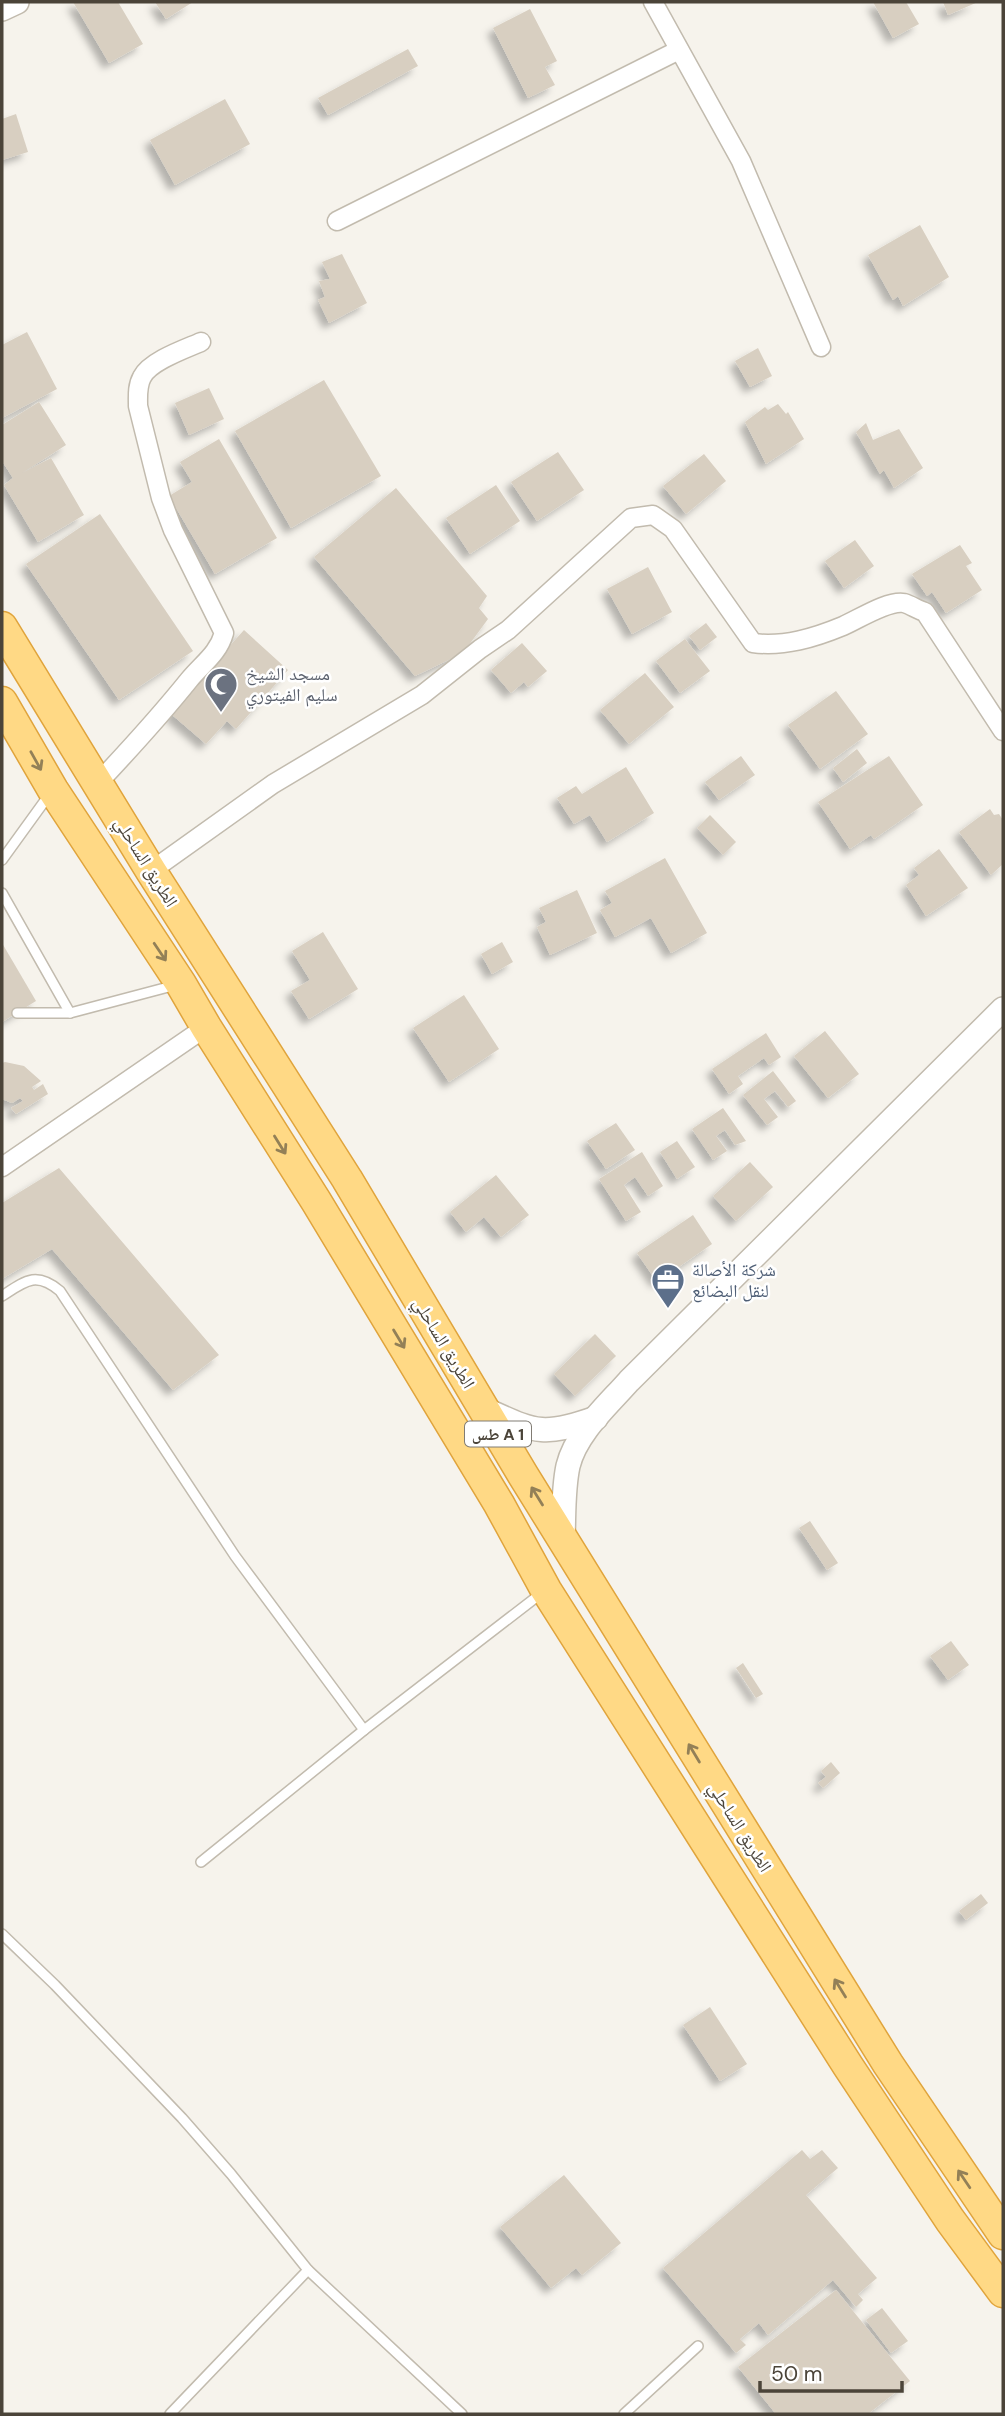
<svg xmlns="http://www.w3.org/2000/svg" width="1005" height="2416" viewBox="0 0 1005 2416" font-family="'DM Sans','Noto Naskh Arabic',sans-serif">
  <style>
    .building { fill: #d8cfc1; filter: url(#shadow) }
    .lines { fill: none; stroke-linecap: round; stroke-linejoin: round }
    .service-casing { stroke: #c2bbae; stroke-width: 12 }
    .minor-casing { stroke: #c2bbae; stroke-width: 21 }
    .tertiary-casing { stroke: #c2bbae; stroke-width: 26 }
    .trunk-casing { stroke: #e0a43c; stroke-width: 33 }
    .service { stroke: #fff; stroke-width: 9 }
    .minor { stroke: #fff; stroke-width: 18 }
    .tertiary { stroke: #fff; stroke-width: 23 }
    .trunk { stroke: #ffd985; stroke-width: 30 }
    .oneway { stroke: #938057 }
    .labels { text-anchor: middle; stroke-width: 5; stroke-linejoin: round; paint-order: stroke }
    .shield { fill: #fff; stroke: #817c74; stroke-width: 2 }
    .shield-label { font-size: 16px; font-weight: bold; fill: #4b4439 }
    .worship-label { font-size: 18px; fill: #5b616d; stroke: #fff; text-anchor: start }
    .street-label { font-size: 18px; fill: #4b4439; stroke: #fff }
    .service-label { font-size: 18px; fill: #4e5e75; stroke: #fff; text-anchor: start }
  </style>
  <defs>
    <filter id="shadow"><feDropShadow dx="-6" dy="6" stdDeviation="3.5" flood-color="#0004"/></filter>
  </defs>
  <rect width="100%" height="100%" fill="#f6f3ec"/>
  <g class="building">
    <polygon points="73,2 118,2 143,44 109,63"/>
    <polygon points="155,2 193,2 166,19"/>
    <polygon points="873,2 906,2 919,24 893,38"/>
    <polygon points="943,2 978,2 948,15"/>
    <polygon points="530,9 557,61 545,67 555,85 528,98 493,28"/>
    <polygon points="408,49 418,66 328,115 318,98"/>
    <polygon points="225,99 250,144 175,185 150,140"/>
    <polygon points="16,114 28,152 2,160 2,119"/>
    <polygon points="920,225 949,277 903,306 898,296 893,300 868,255"/>
    <polygon points="342,254 367,303 329,323 318,300 325,297 319,281 330,279 322,262"/>
    <polygon points="27,332 57,389 2,418 2,345"/>
    <polygon points="758,348 772,376 750,387 735,361"/>
    <polygon points="324,380 381,476 291,528 235,431"/>
    <polygon points="209,388 224,419 189,435 175,403"/>
    <polygon points="39,402 66,445 22,473 51,458 84,515 38,542 4,485 13,478 2,461 2,425"/>
    <polygon points="778,404 786,414 788,412 804,439 766,464 745,422 765,407 768,410"/>
    <polygon points="866,423 873,440 899,429 923,468 894,488 884,470 880,474 856,432"/>
    <polygon points="219,439 277,538 215,574 169,496 192,482 180,462"/>
    <polygon points="558,452 584,490 537,521 511,482"/>
    <polygon points="704,454 726,481 686,514 663,486"/>
    <polygon points="496,485 520,521 470,554 446,518"/>
    <polygon points="396,488 487,596 479,608 488,619 463,653 415,676 314,557"/>
    <polygon points="100,514 193,651 119,700 26,564"/>
    <polygon points="855,540 874,566 844,588 825,561"/>
    <polygon points="960,545 972,563 966,566 982,590 946,613 932,592 927,596 912,574"/>
    <polygon points="648,567 672,612 632,634 607,589"/>
    <polygon points="706,623 717,637 700,650 689,636"/>
    <polygon points="244,630 288,670 236,729 227,721 206,744 170,713"/>
    <polygon points="685,639 710,671 680,693 656,661"/>
    <polygon points="522,643 547,671 528,687 524,682 511,693 491,670"/>
    <polygon points="645,673 674,707 629,744 600,710"/>
    <polygon points="836,691 868,734 820,769 788,725"/>
    <polygon points="857,749 867,763 843,782 833,768"/>
    <polygon points="741,756 755,775 719,800 705,782"/>
    <polygon points="889,756 923,805 874,839 871,835 850,849 818,802"/>
    <polygon points="626,767 654,813 607,842 590,815 574,824 557,798 576,786 582,794"/>
    <polygon points="990,809 994,815 999,814 1003,820 1003,864 991,875 959,832"/>
    <polygon points="710,815 736,842 723,855 697,828"/>
    <polygon points="939,849 968,888 926,916 906,885 919,875 914,868"/>
    <polygon points="665,858 707,933 671,953 651,918 615,937 600,910 612,903 605,891"/>
    <polygon points="577,890 597,933 550,955 537,927 546,922 539,908"/>
    <polygon points="323,932 358,989 309,1019 291,991 310,980 292,951"/>
    <polygon points="502,942 513,962 492,974 481,954"/>
    <polygon points="2,943 36,1001 2,1022"/>
    <polygon points="464,995 499,1049 449,1082 413,1028"/>
    <polygon points="825,1031 859,1074 828,1098 794,1056"/>
    <polygon points="766,1033 781,1057 769,1065 764,1058 738,1076 743,1084 729,1094 712,1069"/>
    <polygon points="5,1062 24,1066 41,1081 32,1087 34,1090 43,1084 48,1094 16,1114 11,1108 23,1101 20,1098 12,1103 2,1099 2,1063"/>
    <polygon points="773,1071 796,1101 788,1107 775,1091 764,1099 778,1117 767,1125 743,1095"/>
    <polygon points="723,1108 746,1141 735,1145 725,1130 716,1136 727,1151 713,1160 692,1129"/>
    <polygon points="616,1123 635,1150 606,1169 587,1141"/>
    <polygon points="677,1141 695,1167 677,1179 660,1152"/>
    <polygon points="642,1152 663,1186 648,1196 635,1177 624,1185 641,1212 626,1221 599,1179"/>
    <polygon points="750,1162 773,1187 736,1221 713,1196"/>
    <polygon points="59,1168 219,1355 173,1390 52,1249 2,1279 2,1203"/>
    <polygon points="496,1175 529,1215 501,1237 484,1217 466,1232 450,1212"/>
    <polygon points="693,1215 712,1244 657,1282 637,1253"/>
    <polygon points="595,1334 616,1356 575,1396 554,1374"/>
    <polygon points="810,1521 838,1563 827,1570 799,1528"/>
    <polygon points="951,1641 969,1665 948,1680 930,1656"/>
    <polygon points="743,1663 763,1694 756,1698 736,1668"/>
    <polygon points="831,1762 840,1773 823,1788 818,1783 826,1777 821,1771"/>
    <polygon points="981,1894 988,1903 966,1920 959,1911"/>
    <polygon points="710,2007 747,2064 720,2081 683,2025"/>
    <polygon points="802,2150 810,2159 822,2150 838,2168 806,2195 877,2278 858,2294 863,2300 856,2307 833,2280 768,2335 759,2323 740,2339 746,2345 736,2353 663,2268"/>
    <polygon points="564,2175 621,2243 582,2275 576,2268 551,2288 500,2227"/>
    <polygon points="836,2290 910,2381 868,2414 776,2414 738,2367"/>
    <polygon points="882,2308 908,2341 891,2353 866,2320"/>
  </g>
  <g class="lines">
    <defs>
      <g id="service">
        <polyline points="2,860 49,795"/>
        <polyline points="2,893 70,1013"/>
        <polyline points="17,1013 70,1013 176,985"/>
        <path d="M2 1296C25 1281 36 1271 60 1291L235 1556 364 1730 201 1862"/>
        <polyline points="364,1730 543,1592"/>
        <polyline points="2,1934 55,1985 182,2118 231,2174 308,2270 462,2414"/>
        <polyline points="170,2414 308,2270"/>
        <polyline points="624,2414 698,2346"/>
      </g>
      <g id="minor">
        <polyline points="653,2 741,161 821,347"/>
        <polyline points="337,221 679,50"/>
        <path d="M97 784C129 750 160 716 189 680 202 664 218 654 224 633L173 530 161 498 138 406C138 396 137 386 142 377 150 361 185 349 201 342"/>
        <path d="M151 871 273 784 422 695 480 649 508 630 631 518 653 515 673 529 753 643C784 647 814 638 843 626 859 619 888 600 904 603 911 605 918 610 925 612L1003 731"/>
        <polyline points="2,1167 206,1027"/>
      </g>
      <g id="tertiary">
        <polyline points="2,9 17,2"/>
        <path d="M482 1408C534 1431 540 1438 596 1418"/>
        <path d="M563 1538C564 1515 563 1489 568 1466 576 1433 607 1406 629 1381L1003 1009"/>
      </g>
      <g id="trunk">
        <polyline points="2,627 151,871 347,1179 523,1475 888,2064 1003,2234"/>
        <polyline points="2,702 53,790 181,984 206,1027 316,1201 499,1504 546,1590 848,2066 950,2220 1003,2292"/>
      </g>
    </defs>
    <use href="#service" class="service-casing"/>
    <use href="#minor" class="minor-casing"/>
    <use href="#tertiary" class="tertiary-casing"/>
    <use href="#trunk" class="trunk-casing"/>
    <use href="#service" class="service"/>
    <use href="#minor" class="minor"/>
    <use href="#tertiary" class="tertiary"/>
    <use href="#trunk" class="trunk"/>
  </g>
  <defs><path id="oneway-shaft" d="M-6 0H5M1.5-3L5.5 0L1.5 3" fill="none" stroke-width="1.6" stroke-linecap="round" stroke-linejoin="round" transform="scale(1.75)"/></defs>
  <g class="oneway">
    <use href="#oneway-shaft" transform="translate(36 761) rotate(61)"/>
    <use href="#oneway-shaft" transform="translate(160 952) rotate(56)"/>
    <use href="#oneway-shaft" transform="translate(280 1145) rotate(58)"/>
    <use href="#oneway-shaft" transform="translate(399 1339) rotate(59)"/>
    <use href="#oneway-shaft" transform="translate(537 1496) rotate(-122)"/>
    <use href="#oneway-shaft" transform="translate(694 1753) rotate(-121)"/>
    <use href="#oneway-shaft" transform="translate(840 1988) rotate(-122)"/>
    <use href="#oneway-shaft" transform="translate(964 2179) rotate(-124)"/>
  </g>
  <defs>
    <symbol id="mosque-pin" viewBox="-11 -11 22 30"><path d="M0 17L-7.5 6A9.5 9.5 0 1 1 7.5 6Z" fill="#6b7280" stroke="#fff"/><path d="M3.5-4.9A6 6 0 1 0 3.5 4.9A5 5 0 1 1 3.5-4.9Z" fill="#fff"/></symbol>
    <symbol id="office-pin" viewBox="-11 -11 22 30"><path d="M0 17L-7.5 6A9.5 9.5 0 1 1 7.5 6Z" fill="#5c6f8a" stroke="#fff"/><path d="M-6-3h4V-5.5h4V-3h4V5H-6ZM-1-4.5V-3h2v-1.5ZM-6 0V1H6V0Z" fill="#fff"/></symbol>
  </defs>
  <g fill-rule="evenodd">
    <use href="#mosque-pin" x="202" y="665" width="38" height="52"/>
    <use href="#office-pin" x="649" y="1261" width="38" height="52"/>
  </g>
  <g class="labels">
    <rect class="shield" x="465" y="1421.5" width="66" height="25" rx="5"/>
    <g class="shield-label">
      <text x="498" y="1440">طس A 1</text>
    </g>
    <g class="worship-label">
      <text x="246" y="680">مسجد الشيخ<tspan x="246" dy="21">سليم الفيتوري</tspan></text>
    </g>
    <g class="street-label">
      <text transform="translate(146 862) rotate(58)" y="6">الطريق الساحلي</text>
      <text transform="translate(444 1343) rotate(59)" y="6">الطريق الساحلي</text>
      <text transform="translate(740 1827) rotate(58)" y="6">الطريق الساحلي</text>
    </g>
    <g class="service-label">
      <text x="692" y="1276">شركة الأصالة<tspan x="692" dy="21">لنقل البضائع</tspan></text>
    </g>
  </g>
  <rect width="1005" height="2416" fill="none" stroke="#4b4439" stroke-width="7"/>
  <path d="M760 2381v10h142v-10" fill="none" stroke="#4b4439" stroke-width="3.5"/>
  <text x="771" y="2381" font-size="21" fill="#4b4439" stroke="#ffffff" stroke-width="5" paint-order="stroke">50 m</text>
</svg>
